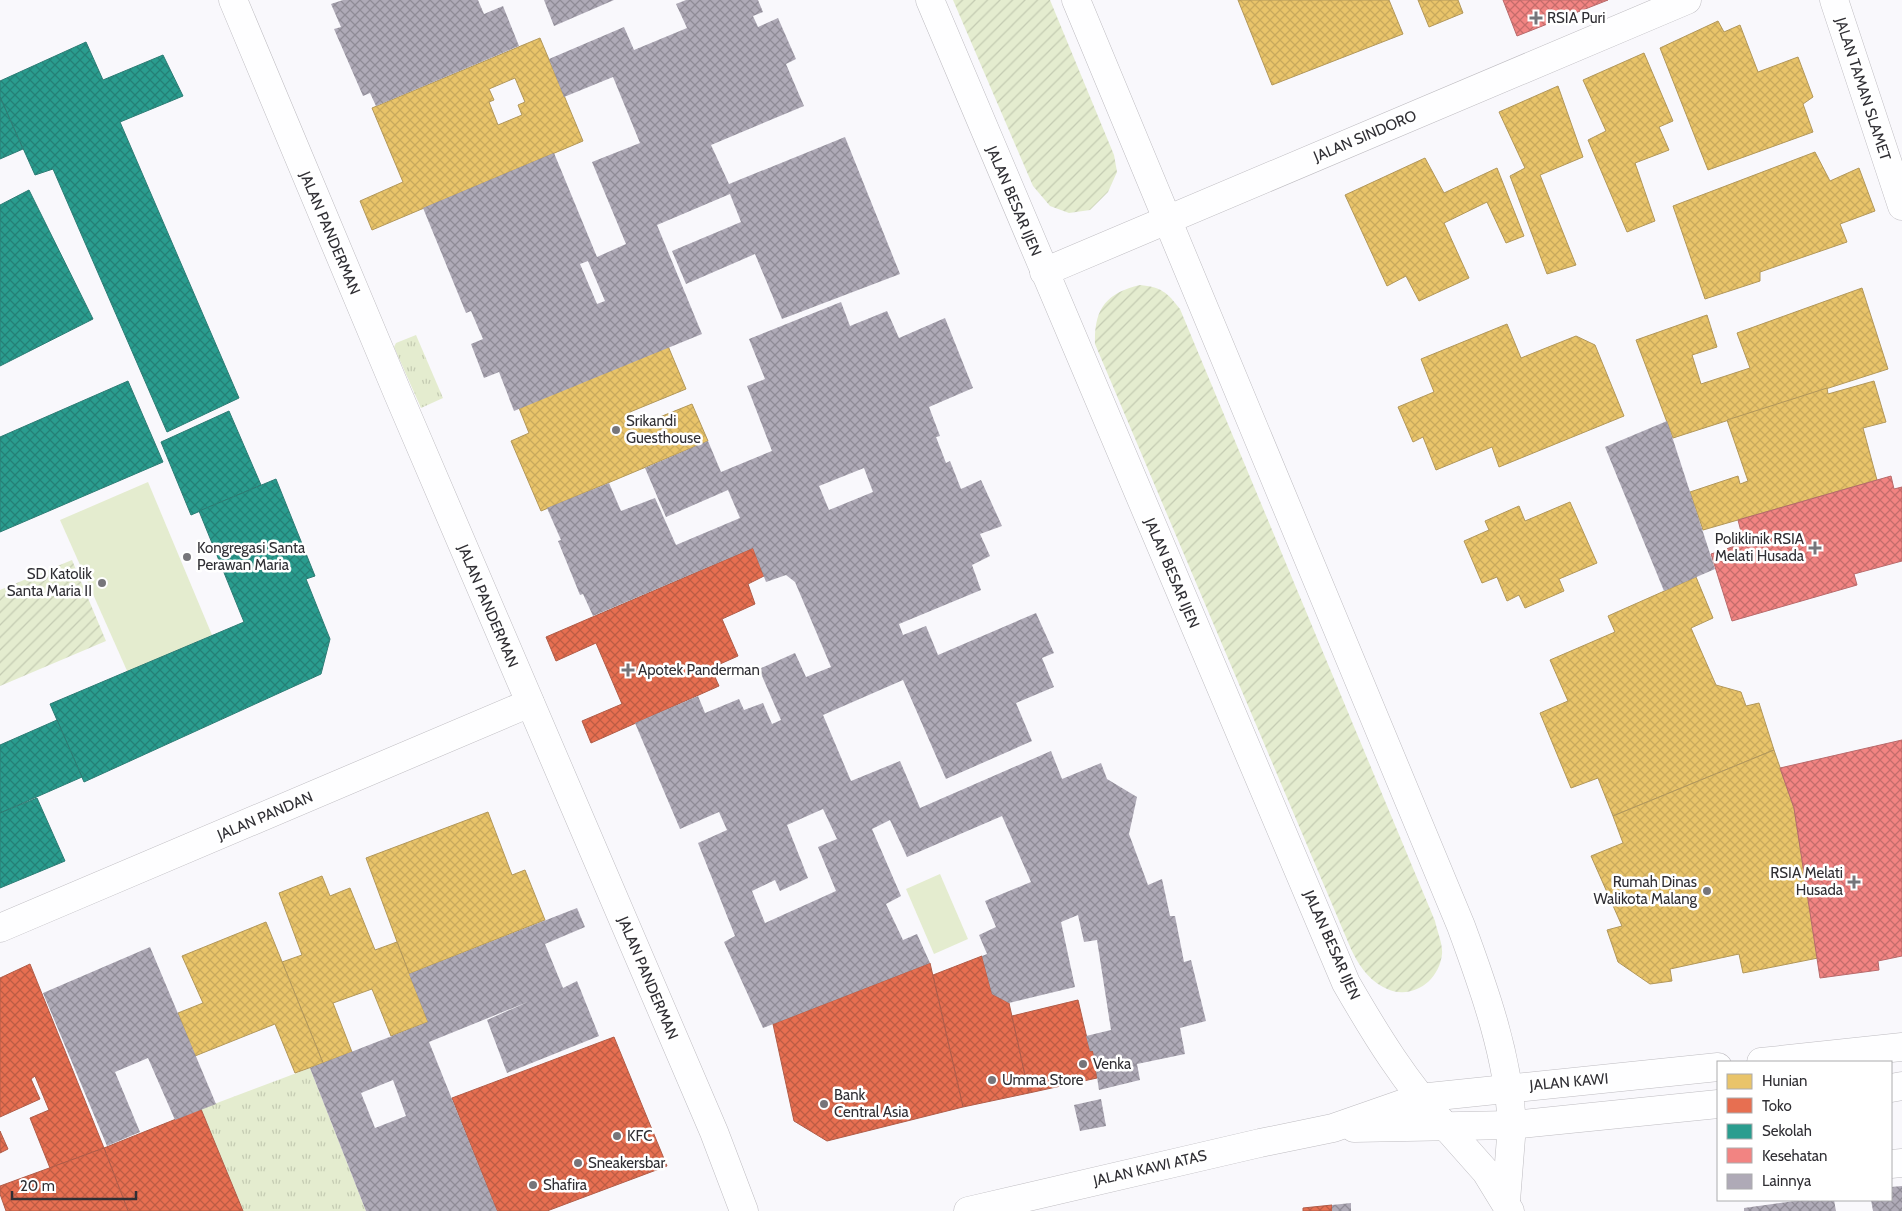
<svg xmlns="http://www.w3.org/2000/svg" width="1902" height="1211" viewBox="0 0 1902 1211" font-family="Cabin,sans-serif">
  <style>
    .grass { fill: url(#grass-tufts) }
    .park { fill: #e4eccf }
    .garden { fill: url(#garden-furrows) }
    .homes { fill: url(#homes-cross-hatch); stroke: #b2975a; fill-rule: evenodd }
    .shops { fill: url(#shops-cross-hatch); stroke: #b05c48 }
    .schools { fill: url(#schools-cross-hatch); stroke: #2c7c74 }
    .health { fill: url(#health-cross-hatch); stroke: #b86a6b }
    .building { fill: url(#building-cross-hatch); fill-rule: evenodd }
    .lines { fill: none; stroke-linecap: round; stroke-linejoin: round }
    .minor-casing { stroke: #bebcc1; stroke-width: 29 }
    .major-casing { stroke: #bebcc1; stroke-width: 29 }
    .minor { stroke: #fefeff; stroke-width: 28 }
    .major { stroke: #fefeff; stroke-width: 28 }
    .poi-dot { fill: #76757a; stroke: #fff; stroke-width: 2 }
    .labels { text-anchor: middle; stroke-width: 5; stroke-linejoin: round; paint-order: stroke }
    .poi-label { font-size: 15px; fill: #302f34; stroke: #fff; text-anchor: start }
    .street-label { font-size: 15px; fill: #302f34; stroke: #fff }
  </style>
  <defs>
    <pattern id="grass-tufts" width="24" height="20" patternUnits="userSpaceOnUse" patternTransform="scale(1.25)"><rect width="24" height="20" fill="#e4eccf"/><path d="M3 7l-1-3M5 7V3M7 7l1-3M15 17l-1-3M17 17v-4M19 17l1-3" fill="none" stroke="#c4cbb2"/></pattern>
    <pattern id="garden-furrows" width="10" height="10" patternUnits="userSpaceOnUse" patternTransform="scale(1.25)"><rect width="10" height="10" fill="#e4eccf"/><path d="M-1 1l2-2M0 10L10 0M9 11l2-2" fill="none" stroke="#c4cbb2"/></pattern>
    <pattern id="homes-cross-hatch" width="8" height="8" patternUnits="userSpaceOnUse" patternTransform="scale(1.25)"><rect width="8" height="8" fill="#e9c46a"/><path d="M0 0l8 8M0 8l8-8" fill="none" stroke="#c8a95c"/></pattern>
    <pattern id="shops-cross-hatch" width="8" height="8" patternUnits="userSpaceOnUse" patternTransform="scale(1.25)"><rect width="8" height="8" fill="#e76f51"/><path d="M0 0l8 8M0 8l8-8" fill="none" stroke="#bc5c44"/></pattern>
    <pattern id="schools-cross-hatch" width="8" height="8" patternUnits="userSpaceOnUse" patternTransform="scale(1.25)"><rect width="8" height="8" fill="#2a9d8f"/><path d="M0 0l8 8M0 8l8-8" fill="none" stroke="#248076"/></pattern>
    <pattern id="health-cross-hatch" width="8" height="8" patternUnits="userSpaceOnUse" patternTransform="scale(1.25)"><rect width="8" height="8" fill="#f28482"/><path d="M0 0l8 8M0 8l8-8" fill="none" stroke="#c46c6b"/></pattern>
    <pattern id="building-cross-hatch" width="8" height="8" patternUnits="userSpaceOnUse" patternTransform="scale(1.25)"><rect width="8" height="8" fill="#afaab7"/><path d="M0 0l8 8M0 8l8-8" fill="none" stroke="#8f8b96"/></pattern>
  </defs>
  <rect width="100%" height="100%" fill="#f9f8fc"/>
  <g class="grass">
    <polygon points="416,335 443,398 421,408 394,347 396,343"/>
    <polygon points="310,1068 366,1211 243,1211 201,1109"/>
  </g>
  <g class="park">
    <polygon points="148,482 212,635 128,673 60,520"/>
    <polygon points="940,874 968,939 934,954 906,889"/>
  </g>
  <g class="garden">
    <polygon points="953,0 1050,0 1114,155 1117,172 1108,192 1090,210 1069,213 1050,206 1033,186"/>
    <path d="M1140 285C1161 287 1167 292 1180 309L1435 921C1437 931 1443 944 1442 954 1439 983 1409 1002 1383 987 1367 978 1358 964 1351 949L1095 344C1094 309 1106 293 1140 285Z"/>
    <polygon points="72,560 106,641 0,686 0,590"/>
  </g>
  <g class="homes">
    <polygon points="1238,0 1389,0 1403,34 1272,85"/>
    <polygon points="1418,0 1458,0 1463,13 1429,27"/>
    <polygon points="1718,21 1724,32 1740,25 1758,72 1798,57 1813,97 1803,104 1813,132 1708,170 1660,48"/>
    <path d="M540 38 583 141 372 230 360 201 403 182 372 108ZM515 78 525 102 518 105 522 115 498 125 489 102 494 100 489 89Z"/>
    <polygon points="1644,53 1673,121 1659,127 1669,150 1635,163 1655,221 1627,232 1588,140 1606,131 1583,80"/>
    <polygon points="1558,86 1583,157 1540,175 1576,265 1547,274 1510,176 1525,168 1499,112"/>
    <polygon points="1815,152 1830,181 1859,168 1875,211 1840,224 1847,242 1760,272 1760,281 1705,299 1673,206"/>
    <polygon points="1425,158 1444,193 1497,168 1524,236 1506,243 1487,202 1444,223 1469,278 1419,301 1406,276 1387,286 1345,195"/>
    <polygon points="1862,288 1888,369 1673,438 1636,340 1707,315 1717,347 1692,355 1701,384 1750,368 1737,333"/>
    <polygon points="1507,324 1521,358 1576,336 1595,345 1624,416 1499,467 1492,447 1436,470 1423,437 1413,442 1398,407 1434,392 1421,359"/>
    <polygon points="668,346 686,389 630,412 635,427 692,404 708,441 541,511 511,441 529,433 519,408"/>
    <polygon points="1874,381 1886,422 1863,428 1877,480 1703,530 1690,492 1738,476 1740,484 1748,481 1727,420 1827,388 1828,394"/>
    <polygon points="1570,502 1597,563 1559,579 1564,591 1525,608 1519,595 1507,601 1497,577 1482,583 1464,541 1489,530 1485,521 1519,506 1525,521"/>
    <polygon points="1696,577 1713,618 1691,628 1716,685 1741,692 1746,706 1759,703 1774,750 1613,816 1598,778 1571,788 1540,713 1568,701 1550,660 1615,632 1608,616"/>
    <polygon points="1774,750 1794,808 1818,958 1743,973 1739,954 1670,969 1672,981 1650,984 1618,962 1607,930 1622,926 1591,856 1623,843 1613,816"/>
    <polygon points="488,812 512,875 525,870 545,920 409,974 366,858"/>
    <polygon points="322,876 330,896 350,888 375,950 397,942 428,1022 391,1036 372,989 333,1003 352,1052 323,1063 282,962 302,955 279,893"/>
    <polygon points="266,922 323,1063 295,1073 275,1024 195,1056 178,1013 203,1003 182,956"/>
  </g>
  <g class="shops">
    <polygon points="753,548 764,576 748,584 755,604 722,619 738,656 711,668 719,686 591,743 582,721 622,704 596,643 556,661 546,637"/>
    <polygon points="982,956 992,994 1009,1003 1029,1093 963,1107 933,975"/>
    <polygon points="930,963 963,1107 827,1141 794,1121 773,1024"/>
    <polygon points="30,964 104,1148 50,1168 30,1118 49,1110 35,1076 31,1079 40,1099 0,1117 0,978"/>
    <polygon points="1078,1000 1090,1051 1093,1051 1097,1078 1029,1093 1012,1016"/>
    <polygon points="614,1037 667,1166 547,1211 497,1211 452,1098"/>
    <polygon points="201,1109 243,1211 128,1211 104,1148"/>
    <polygon points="0,1131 8,1149 0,1153"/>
    <polygon points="104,1148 128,1211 6,1211 0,1194 0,1186"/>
    <polygon points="1332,1205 1332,1211 1303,1211 1303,1208"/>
  </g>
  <g class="schools">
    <polygon points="86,42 103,80 163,55 183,96 120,122 239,398 167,432 53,169 35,175 0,97 0,81"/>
    <polygon points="0,97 23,149 0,159"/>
    <polygon points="29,190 93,319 0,366 0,205"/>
    <polygon points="128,381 163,462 0,532 0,437"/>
    <polygon points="229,411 261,485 191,515 161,442"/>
    <polygon points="276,479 315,576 306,579 330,639 321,674 84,782 50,704 244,622 199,511"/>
    <polygon points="57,720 82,777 0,813 0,745"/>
    <polygon points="37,798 65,861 0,888 0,813"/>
  </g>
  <g class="health">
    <polygon points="1503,0 1608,0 1517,36"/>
    <polygon points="1891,476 1894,489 1902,487 1902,561 1854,574 1857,585 1732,621 1711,554 1744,543 1738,520"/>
    <polygon points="1902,740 1902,956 1878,961 1879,970 1820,978 1794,808 1780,768"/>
  </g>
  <g class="building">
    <polygon points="343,0 478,0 484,14 503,6 519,46 376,106 370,93 363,96 334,29 341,27 331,4"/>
    <polygon points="544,0 614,0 554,26"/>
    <path d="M686 0H758L763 12 753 16 758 27 778 18 796 59 786 64 804 106 711 145 729 184 845 137 900 274 782 319 755 254 686 284 672 251 741 222 730 194 657 225 702 334 514 411 499 372 484 378 471 344 483 339 471 311 466 313 423 208 554 153 597 257 626 244 592 162 640 143 613 77 564 97 549 59 624 27 634 50 687 28 676 4ZM588 261 605 301 597 304 580 264Z"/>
    <path d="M841 302 850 326 887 311 899 338 945 318 973 388 929 407 940 436 936 437 946 463 950 461 961 489 981 480 1002 526 980 534 990 556 972 565 981 590 899 624 903 635 926 626 938 655 1036 613 1054 653 1042 658 1054 687 1016 703 1032 741 946 779 903 680 823 715 851 781 900 761 920 808 1051 751 1062 779 1101 763 1107 779 1137 797 1129 834 1148 885 1162 879 1170 916H1175L1184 962 1191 960 1206 1021 1180 1028 1185 1054 1137 1064 1140 1080 1099 1090 1093 1051H1090L1086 1036 1111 1030 1097 940 1084 942 1078 915 1061 922 1075 987 1009 1003 992 994 982 956 987 954 979 935 996 927 985 901 1031 882 1002 816 907 857 890 820 872 829 901 896 886 904 903 940 917 934 930 963 763 1028 724 942 735 936 698 843 727 830 719 812 680 829 635 723 698 696 705 713 739 699 744 710 763 703 772 724 781 720 759 669 795 653 806 677 831 667 795 582 786 575 766 582 753 548 593 616 583 594 580 595 558 541 561 540 547 508 609 483 621 511 655 498 676 545 740 518 728 490 666 517 645 468 708 441 721 472 772 451 747 386 765 379 749 339ZM864 468 873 492 829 510 819 486ZM823 809 837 839 818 847 836 891 765 923 752 891 775 880 780 891 808 878 787 825Z"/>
    <polygon points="1667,421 1715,569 1664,591 1605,447"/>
    <path d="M577 908 585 927 545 944 563 988 577 981 599 1036 507 1073 487 1020 530 1001 429 1042 497 1211H366L310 1068 428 1022 409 974ZM393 1080 406 1116 375 1128 361 1093Z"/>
    <polygon points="150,947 216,1104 175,1120 148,1058 115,1072 140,1132 107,1146 43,993"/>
    <polygon points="1101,1099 1106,1126 1080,1131 1074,1105"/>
    <polygon points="1902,1186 1902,1211 1873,1211 1871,1200 1891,1200 1891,1187"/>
    <polygon points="1802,1200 1834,1200 1836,1211 1744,1211 1744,1208"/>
    <polygon points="1351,1203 1351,1211 1332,1211 1332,1205"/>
  </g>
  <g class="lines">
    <defs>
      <g id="minor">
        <polyline points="233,0 398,394 714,1132 744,1211"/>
        <polyline points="1834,0 1902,206"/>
        <polyline points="1044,272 1687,0"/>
        <polyline points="0,928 530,703"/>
        <polyline points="1447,1128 1486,1172 1510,1211"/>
        <polyline points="1891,1164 1902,1163"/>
        <polyline points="1506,1201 1512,1125"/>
      </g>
      <g id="major">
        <path d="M930 0 1346 983C1376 1035 1406 1084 1447 1128"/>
        <path d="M1076 0 1461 926C1485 991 1508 1056 1512 1125"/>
        <polyline points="1761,1062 1902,1047"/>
        <polyline points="1891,1088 1902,1086"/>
        <polyline points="1354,1128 1512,1125 1718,1104"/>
        <polyline points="968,1211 1260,1143 1333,1128 1419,1098 1718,1067"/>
      </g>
    </defs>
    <use href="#minor" class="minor-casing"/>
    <use href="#major" class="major-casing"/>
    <use href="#minor" class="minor"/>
    <use href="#major" class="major"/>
  </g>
  <g class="poi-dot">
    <path d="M1533.5 10.5h5v5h5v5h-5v5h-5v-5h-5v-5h5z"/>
    <circle cx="616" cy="430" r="5"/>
    <path d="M1812.5 540.5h5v5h5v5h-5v5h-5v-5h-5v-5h5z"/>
    <circle cx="187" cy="557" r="5"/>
    <circle cx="102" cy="583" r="5"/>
    <path d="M625.5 662.5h5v5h5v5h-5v5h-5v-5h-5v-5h5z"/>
    <path d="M1851.5 874.5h5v5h5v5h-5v5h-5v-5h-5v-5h5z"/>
    <circle cx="1707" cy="891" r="5"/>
    <circle cx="1083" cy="1064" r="5"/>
    <circle cx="992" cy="1080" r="5"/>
    <circle cx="824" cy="1104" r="5"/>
    <circle cx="617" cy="1136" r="5"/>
    <circle cx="578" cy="1163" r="5"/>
    <circle cx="533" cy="1185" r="5"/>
  </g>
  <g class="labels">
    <g class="poi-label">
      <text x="1547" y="23">RSIA Puri</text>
      <text x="626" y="426">Srikandi<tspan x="626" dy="17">Guesthouse</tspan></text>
      <text x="1804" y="544" text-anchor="end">Poliklinik RSIA<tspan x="1804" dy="17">Melati Husada</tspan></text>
      <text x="197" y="553">Kongregasi Santa<tspan x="197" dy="17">Perawan Maria</tspan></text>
      <text x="92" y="579" text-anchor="end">SD Katolik<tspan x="92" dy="17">Santa Maria II</tspan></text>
      <text x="638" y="675">Apotek Panderman</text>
      <text x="1843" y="878" text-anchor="end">RSIA Melati<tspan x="1843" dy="17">Husada</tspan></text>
      <text x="1697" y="887" text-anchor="end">Rumah Dinas<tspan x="1697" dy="17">Walikota Malang</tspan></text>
      <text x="1093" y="1069">Venka</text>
      <text x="1002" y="1085">Umma Store</text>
      <text x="834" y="1100">Bank<tspan x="834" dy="17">Central Asia</tspan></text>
      <text x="627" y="1141">KFC</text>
      <text x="588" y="1168">Sneakersbar</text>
      <text x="543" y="1190">Shafira</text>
    </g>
    <g class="street-label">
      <text transform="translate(1863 89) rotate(72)" y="5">JALAN TAMAN SLAMET</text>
      <text transform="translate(1365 136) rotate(-23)" y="5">JALAN SINDORO</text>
      <text transform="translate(1014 201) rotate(67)" y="5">JALAN BESAR IJEN</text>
      <text transform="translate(330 233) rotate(67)" y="5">JALAN PANDERMAN</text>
      <text transform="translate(1172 573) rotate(67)" y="5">JALAN BESAR IJEN</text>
      <text transform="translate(488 606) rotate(67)" y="5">JALAN PANDERMAN</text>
      <text transform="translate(265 816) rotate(-23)" y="5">JALAN PANDAN</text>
      <text transform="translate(1332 945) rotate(66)" y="5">JALAN BESAR IJEN</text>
      <text transform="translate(648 978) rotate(67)" y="5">JALAN PANDERMAN</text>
      <text transform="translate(1569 1082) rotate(-5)" y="5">JALAN KAWI</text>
      <text transform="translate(1150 1168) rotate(-13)" y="5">JALAN KAWI ATAS</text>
    </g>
  </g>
  <rect x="1717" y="1061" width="175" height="140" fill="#ffffff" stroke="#acacae"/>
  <rect x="1727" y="1074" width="25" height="15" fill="#e9c46a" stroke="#acacae"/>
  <text x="1762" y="1086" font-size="15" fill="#302f34">Hunian</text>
  <rect x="1727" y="1098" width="25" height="15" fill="#e76f51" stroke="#acacae"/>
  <text x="1762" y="1111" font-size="15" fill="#302f34">Toko</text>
  <rect x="1727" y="1124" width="25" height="15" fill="#2a9d8f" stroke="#acacae"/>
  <text x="1762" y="1136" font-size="15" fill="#302f34">Sekolah</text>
  <rect x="1727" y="1148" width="25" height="15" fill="#f28482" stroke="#acacae"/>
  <text x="1762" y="1161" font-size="15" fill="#302f34">Kesehatan</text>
  <rect x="1727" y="1174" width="25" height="15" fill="#afaab7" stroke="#acacae"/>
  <text x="1762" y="1186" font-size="15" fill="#302f34">Lainnya</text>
  <path d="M12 1191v8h124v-8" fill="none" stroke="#302f34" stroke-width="2.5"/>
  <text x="20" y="1191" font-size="15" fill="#302f34" stroke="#ffffff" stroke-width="4" paint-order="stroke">20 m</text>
</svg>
